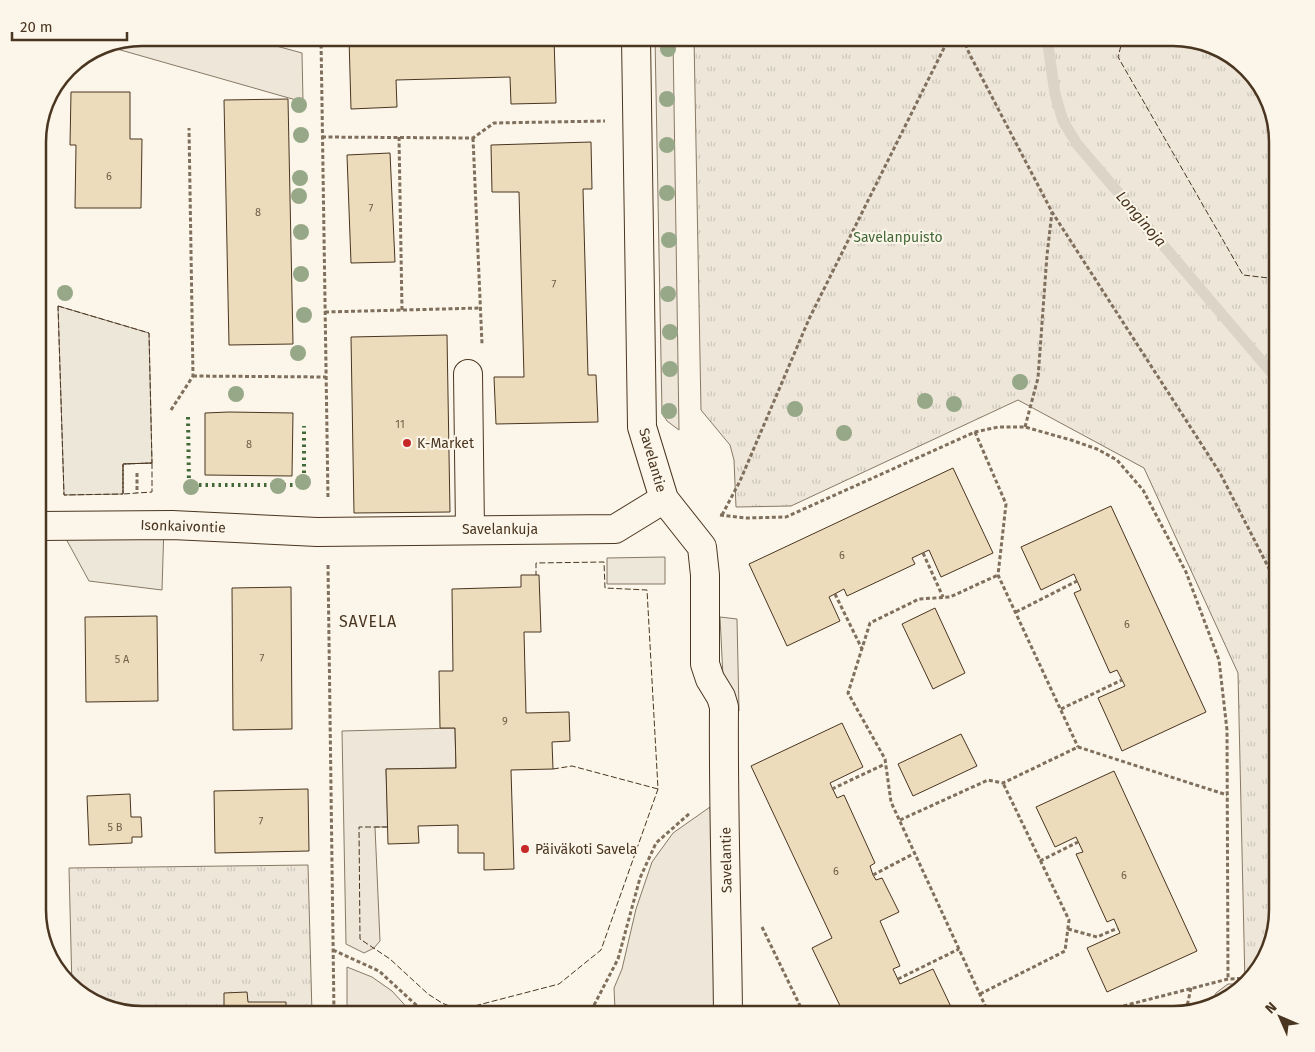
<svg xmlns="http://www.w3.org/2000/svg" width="1315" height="1052" viewBox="0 0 1315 1052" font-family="'Fira Sans',sans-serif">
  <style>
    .grass { fill: #ede6d9; stroke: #887966 }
    .park { fill: url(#park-tufts); stroke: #887966 }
    .parking { fill: #ede7d9; stroke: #887966 }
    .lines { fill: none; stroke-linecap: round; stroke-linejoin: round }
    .stream { stroke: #dcd4c6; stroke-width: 11 }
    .building { fill: #ecdcbc; stroke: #4a3520 }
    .minor-casing { stroke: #4a3520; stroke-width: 30 }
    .path { stroke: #7f6f5c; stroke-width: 3; stroke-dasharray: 4 2.5; stroke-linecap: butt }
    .minor { stroke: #fbf6e9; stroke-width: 28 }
    .hedge { stroke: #436837; stroke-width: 4; stroke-dasharray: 2.5 4; stroke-linecap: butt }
    .fence { stroke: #4a3520; stroke-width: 1; stroke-dasharray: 6 2.5; stroke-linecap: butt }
    .tree { fill: #96a887 }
    .poi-dot { fill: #c62828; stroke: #fbf6e9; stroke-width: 2 }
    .labels { text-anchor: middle; stroke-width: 4; stroke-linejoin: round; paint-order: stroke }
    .number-label { font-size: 11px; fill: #725f47 }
    .park-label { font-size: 14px; fill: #436837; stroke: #fbf6e9 }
    .poi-label { font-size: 14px; fill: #4a3520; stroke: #fbf6e9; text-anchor: start }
    .street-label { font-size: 14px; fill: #4a3520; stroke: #fbf6e9 }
    .water-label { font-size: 15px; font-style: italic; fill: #4a3520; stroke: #fbf6e9 }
    .quarter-label { font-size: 16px; letter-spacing: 1px; fill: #4a3520; stroke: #fbf6e9 }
    .rim { fill: none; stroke: #4a3520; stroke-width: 2.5 }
  </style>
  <defs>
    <pattern id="park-tufts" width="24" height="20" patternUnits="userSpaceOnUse" patternTransform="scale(1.25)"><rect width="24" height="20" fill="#ede6d9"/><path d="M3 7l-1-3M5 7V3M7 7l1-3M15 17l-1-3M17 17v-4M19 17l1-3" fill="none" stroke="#cdc6ba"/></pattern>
  </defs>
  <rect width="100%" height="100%" fill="#fbf6e9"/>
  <g class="grass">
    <polygon points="142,38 247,38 302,53 303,102 103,45"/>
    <polygon points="655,38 673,38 679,430 667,421 662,413"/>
    <polygon points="720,617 737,619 739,711 735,708 723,677"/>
    <polygon points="455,728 456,768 386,769 388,827 375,827 380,941 374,948 364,953 346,944 342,731"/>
    <polygon points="710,807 713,841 715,1014 620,1014 615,1009 614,988 622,969 636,909 652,862 673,833"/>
    <polygon points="347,967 372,977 392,991 413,1014 347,1014"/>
    <polygon points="1228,984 1245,984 1219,1004 1210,1006 1216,993"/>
  </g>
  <g class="park">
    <polygon points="694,38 1173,38 1213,45 1242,63 1267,96 1277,142 1277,910 1270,950 1252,979 1245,984 1238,673 1144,468 1018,400 791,506 736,507 734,460 730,445 701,410"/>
    <polygon points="308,865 312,1014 142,1014 108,1009 72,988 69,868"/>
  </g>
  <g class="parking">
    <polygon points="58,306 149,333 152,463 123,464 123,494 64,495"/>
    <polygon points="164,525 162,590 89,581 59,526"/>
    <polygon points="665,557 665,584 607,584 607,558"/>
  </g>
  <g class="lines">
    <polyline class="stream" points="1047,38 1055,94 1063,121 1077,144 1277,379"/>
  </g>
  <g class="building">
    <polygon points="349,38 554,38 556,103 511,104 510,77 396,80 397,107 351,109"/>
    <polygon points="71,92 130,92 130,139 142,139 141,208 75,208 76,145 70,145"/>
    <polygon points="288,99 293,344 229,345 224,100"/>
    <polygon points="591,142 592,189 583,189 588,375 596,375 598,422 496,424 494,377 524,377 519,192 492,192 491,145"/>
    <polygon points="390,153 395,262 351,263 347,155"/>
    <polygon points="447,335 450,512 354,513 351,337"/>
    <polygon points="229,412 293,413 292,476 205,475 205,413"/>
    <polygon points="953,468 993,553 941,577 929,550 912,558 915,564 847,596 844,589 829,597 840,621 787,646 749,564"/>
    <polygon points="1111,506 1206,712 1122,751 1098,698 1125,686 1117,670 1110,673 1074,593 1081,590 1074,574 1041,590 1021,547"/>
    <polygon points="521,575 539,575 541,632 524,632 526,713 569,712 570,741 552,742 553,769 511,770 514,869 484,870 484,853 458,853 458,825 418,826 419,843 388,844 386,769 456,768 455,728 440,728 439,671 453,671 452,589 521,587"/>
    <polygon points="291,587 292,729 233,730 232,588"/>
    <polygon points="935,608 965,673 933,689 902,624"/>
    <polygon points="157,616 158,701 86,702 85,617"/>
    <polygon points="842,723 863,767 830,783 837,798 844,795 875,863 870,866 873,875 876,880 882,878 899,912 880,921 900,966 893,969 900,984 933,969 953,1011 945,1014 844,1014 812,948 832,938 751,766"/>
    <polygon points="961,734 977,766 913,796 898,764"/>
    <polygon points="1114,771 1197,951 1107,992 1087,948 1120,933 1114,919 1107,922 1076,854 1083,852 1076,837 1055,847 1036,807"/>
    <polygon points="308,789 309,851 215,853 214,791"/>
    <polygon points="130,794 131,817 141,817 142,837 132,837 132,843 89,845 87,796"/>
    <polygon points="247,992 248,1002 286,1002 286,1014 224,1014 224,993"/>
  </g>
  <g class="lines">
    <defs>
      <g id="minor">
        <path d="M636 38 642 427 664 499 702 547 705 575V664L710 679 721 697 724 707C723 809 727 912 728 1014"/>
        <polyline points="468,374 470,529"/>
        <polyline points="38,526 172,525 317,532 615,529 664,499"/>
      </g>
    </defs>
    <use href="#minor" class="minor-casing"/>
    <g class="path">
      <polyline points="321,38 328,499"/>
      <polyline points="963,38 969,53 1052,212 1220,473 1277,584"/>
      <polyline points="322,137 473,138 494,123 605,121"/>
      <polyline points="399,137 402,310"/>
      <polyline points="473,138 482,344"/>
      <polyline points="325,312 480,308"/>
      <polyline points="193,376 326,377"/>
      <polyline points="171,410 193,376 189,128"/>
      <polyline points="1025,427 1038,378 1047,255 1052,212"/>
      <polyline points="975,432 1006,504 998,575 1078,747"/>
      <polyline points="137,473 137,493"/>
      <polyline points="720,515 746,518 786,517 975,432 998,427 1025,427 1071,440 1097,449 1117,460 1143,490 1186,572 1219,660 1227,730 1228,979"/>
      <polyline points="722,515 740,481 809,319 949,38"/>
      <polyline points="923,553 943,597"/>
      <polyline points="40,559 45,943"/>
      <polyline points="328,565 334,1014"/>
      <polyline points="835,594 862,649"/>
      <polyline points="1016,612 1077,581"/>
      <polyline points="1061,709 1122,680"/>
      <polyline points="832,789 885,764"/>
      <polyline points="900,820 988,780 1003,783 1078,747 1227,795"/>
      <polyline points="1040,861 1078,842"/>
      <polyline points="873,875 915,853"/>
      <polyline points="762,927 804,1014"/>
      <polyline points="1068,929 1097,937 1118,928"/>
      <polyline points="333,950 379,971 426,1014"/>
      <polyline points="898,979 959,949"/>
      <polyline points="980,994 1065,951 1069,920 1003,783"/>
      <polyline points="591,1011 618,959 640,878 656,843 690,813"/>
      <polyline points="1186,1011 1191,988"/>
      <path d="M516 1014C540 1009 573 1001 597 1014"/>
      <polyline points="989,1014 891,802 885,759 848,693 870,623 919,599 950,597 998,575"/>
      <polyline points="1092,1014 1228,979 1252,978"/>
    </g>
    <use href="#minor" class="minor"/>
    <polyline class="hedge" points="188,417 189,485 304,485 304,426"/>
    <g class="fence">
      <polyline points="1123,38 1118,57 1243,275 1277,279"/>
      <polygon points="58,306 149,333 152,463 123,464 123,494 64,495"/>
      <polygon points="152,463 152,492 123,494 123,464"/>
      <polyline points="553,769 572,766 658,789"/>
      <polyline points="388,827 359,827 360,939 390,959 428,994 442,1003 459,1010 559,984 601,950 658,789 647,590 605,588 604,562 536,563 536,575"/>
    </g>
  </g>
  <g class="tree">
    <circle cx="668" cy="49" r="8"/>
    <circle cx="667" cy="99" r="8"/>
    <circle cx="299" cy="105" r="8"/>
    <circle cx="301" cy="135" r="8"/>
    <circle cx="667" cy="145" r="8"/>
    <circle cx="300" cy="178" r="8"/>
    <circle cx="667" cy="193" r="8"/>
    <circle cx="299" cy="196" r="8"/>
    <circle cx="301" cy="232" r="8"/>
    <circle cx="669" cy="240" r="8"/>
    <circle cx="301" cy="274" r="8"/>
    <circle cx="65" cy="293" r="8"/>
    <circle cx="668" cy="294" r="8"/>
    <circle cx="304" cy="315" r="8"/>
    <circle cx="670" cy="332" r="8"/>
    <circle cx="298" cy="353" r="8"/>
    <circle cx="670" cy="369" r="8"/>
    <circle cx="1020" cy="382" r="8"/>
    <circle cx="236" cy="394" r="8"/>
    <circle cx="925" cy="401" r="8"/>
    <circle cx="954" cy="404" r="8"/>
    <circle cx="795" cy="409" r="8"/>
    <circle cx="669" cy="411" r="8"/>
    <circle cx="844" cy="433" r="8"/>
    <circle cx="303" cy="482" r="8"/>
    <circle cx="278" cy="486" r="8"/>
    <circle cx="191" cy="487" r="8"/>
  </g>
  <g class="poi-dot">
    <circle cx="407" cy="443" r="5"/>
    <circle cx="525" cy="849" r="5"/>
  </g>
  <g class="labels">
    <g class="number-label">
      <text x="109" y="180">6</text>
      <text x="371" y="212">7</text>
      <text x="258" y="216">8</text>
      <text x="554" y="288">7</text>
      <text x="400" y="428">11</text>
      <text x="249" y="448">8</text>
      <text x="842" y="559">6</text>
      <text x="1127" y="628">6</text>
      <text x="262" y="662">7</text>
      <text x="122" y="663">5 A</text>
      <text x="505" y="725">9</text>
      <text x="261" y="825">7</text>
      <text x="115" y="831">5 B</text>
      <text x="836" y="875">6</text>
      <text x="1124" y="879">6</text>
    </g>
    <g class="park-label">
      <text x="898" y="242">Savelanpuisto</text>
    </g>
    <g class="poi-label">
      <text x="417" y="448">K-Market</text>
      <text x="535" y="854">Päiväkoti Savela</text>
    </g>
    <g class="street-label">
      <text transform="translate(653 460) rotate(74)" y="5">Savelantie</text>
      <text transform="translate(183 526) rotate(2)" y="5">Isonkaivontie</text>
      <text x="500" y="534">Savelankuja</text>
      <text transform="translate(726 860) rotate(-91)" y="5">Savelantie</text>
    </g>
    <g class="water-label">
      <text transform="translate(1141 219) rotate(49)" y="5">Longinoja</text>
    </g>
    <g class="quarter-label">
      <text x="368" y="627">SAVELA</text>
    </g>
  </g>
  <path d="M0 0H1315V1052H0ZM142 46H1173A96 96 0 0 1 1269 142V910A96 96 0 0 1 1173 1006H142A96 96 0 0 1 46 910V142A96 96 0 0 1 142 46Z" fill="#fbf6e9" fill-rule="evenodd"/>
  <path class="rim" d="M142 46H1173A96 96 0 0 1 1269 142V910A96 96 0 0 1 1173 1006H142A96 96 0 0 1 46 910V142A96 96 0 0 1 142 46Z"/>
  <g transform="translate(1280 1017) rotate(315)" stroke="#fbf6e9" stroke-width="4" paint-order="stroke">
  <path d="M0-4L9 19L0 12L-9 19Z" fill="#4a3520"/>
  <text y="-8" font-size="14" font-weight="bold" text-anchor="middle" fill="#4a3520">N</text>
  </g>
  <path d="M12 32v8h115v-8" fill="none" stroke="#4a3520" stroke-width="2.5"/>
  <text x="20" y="32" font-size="15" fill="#4a3520" stroke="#fbf6e9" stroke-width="4" paint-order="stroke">20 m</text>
</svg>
